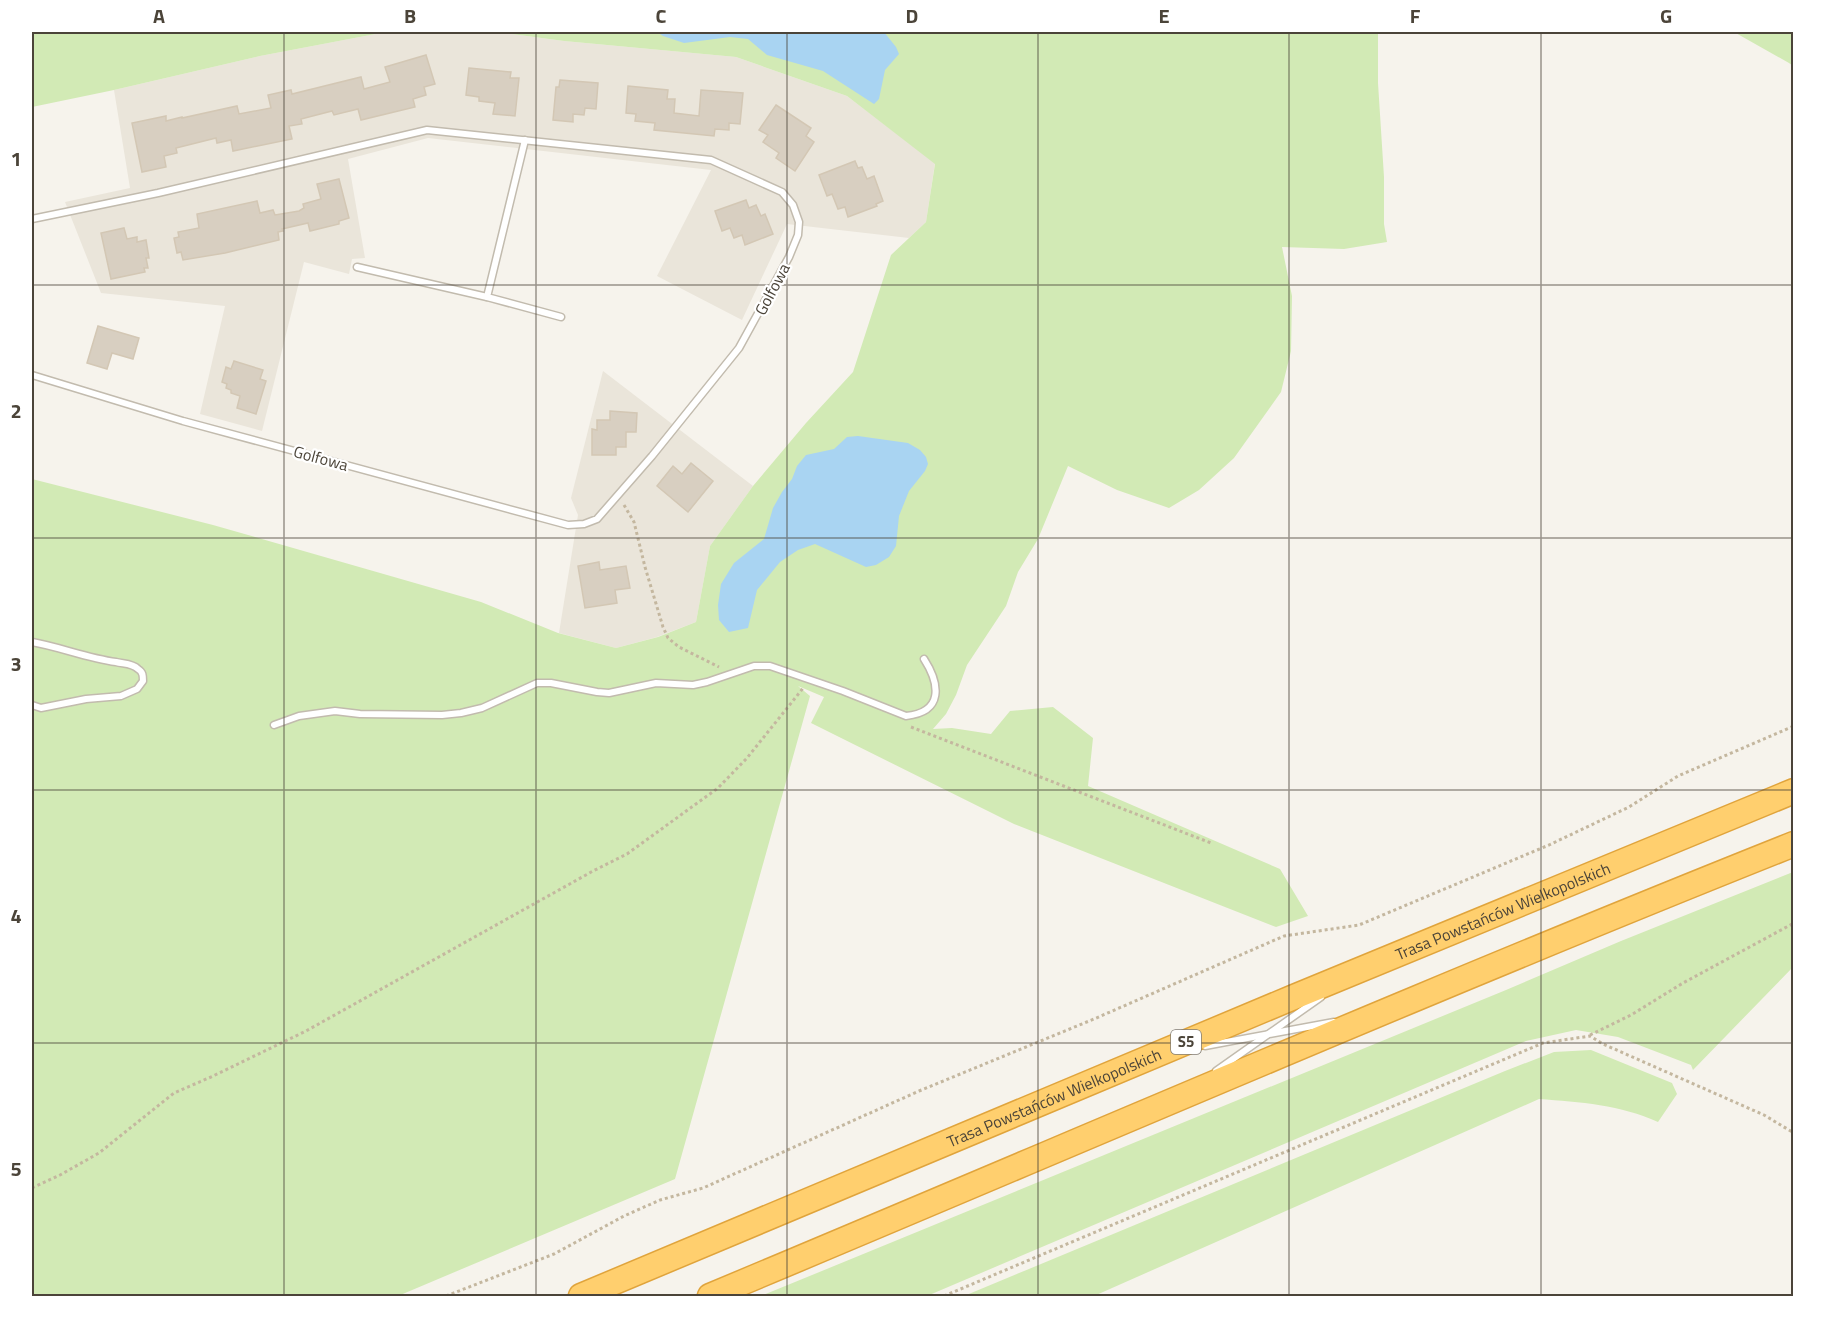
<svg xmlns="http://www.w3.org/2000/svg" width="1825" height="1328" viewBox="0 0 1825 1328" font-family="'Titillium Web',sans-serif">
  <style>
    .residential { fill: #eae5da }
    .green { fill: #d2eab5 }
    .water { fill: #a9d4f2 }
    .building { fill: #d8cfc1; stroke: #d3c7b4; stroke-width: 1.5 }
    .lines { fill: none; stroke-linecap: round; stroke-linejoin: round }
    .lane-casing { stroke: #c2bbae; stroke-width: 9 }
    .highway-casing { stroke: #e0a43c; stroke-width: 27 }
    .path { stroke: #c4b79f; stroke-width: 3; stroke-dasharray: 3 3; stroke-linecap: butt }
    .lane { stroke: #fff; stroke-width: 6 }
    .highway { stroke: #ffcf6e; stroke-width: 24 }
    .grid { fill: none; stroke: #4b4439; stroke-width: 1.5; stroke-opacity: 0.55 }
    .labels { text-anchor: middle; stroke-width: 4.5; stroke-linejoin: round; paint-order: stroke }
    .shield { fill: #fff; stroke: #817c74; stroke-width: 1.5 }
    .shield-label { font-size: 15px; font-weight: bold; fill: #4b4439 }
    .street-label { font-size: 16px; fill: #4b4439; stroke: #fff }
    .neatline { fill: none; stroke: #4b4439; stroke-width: 2 }
    .grid-label { font-size: 20px; text-anchor: middle; font-weight: bold; fill: #4b4439 }
  </style>
  <rect width="100%" height="100%" fill="#f6f3ec"/>
  <g class="residential">
    <polygon points="386,32 497,32 564,41 736,57 847,96 935,163 926,222 909,238 787,224 742,320 657,276 711,170 428,138 348,159 365,258 352,259 349,274 304,262 262,431 200,414 225,306 101,293 65,202 130,188 114,90 260,56"/>
    <polygon points="603,371 753,486 710,546 696,622 657,637 616,648 559,633 578,515 571,498"/>
  </g>
  <g class="green">
    <polygon points="32,32 386,32 260,56 114,90 32,107"/>
    <polygon points="497,32 1378,32 1378,83 1384,177 1384,224 1387,242 1344,249 1282,247 1292,296 1291,351 1281,392 1234,458 1199,490 1169,508 1117,490 1068,466 1038,539 1018,572 1006,606 967,665 956,695 946,714 933,729 952,728 991,734 1010,711 1053,707 1093,738 1088,786 1280,869 1308,916 1276,927 1014,824 811,723 824,697 798,686 810,696 675,1179 398,1296 32,1296 32,479 213,525 481,602 558,633 616,648 658,637 696,622 710,546 753,486 806,423 853,372 891,255 926,222 935,164 847,96 736,57 564,41"/>
    <polygon points="1734,32 1793,32 1793,66 1789,63"/>
    <polygon points="1793,872 1793,967 1693,1070 1691,1065 1618,1037 1576,1030 1526,1041 927,1296 761,1296 1506,990 1621,941"/>
    <path d="M1591 1050 1672 1083 1677 1094 1658 1122C1621 1105 1580 1102 1539 1099L1094 1296H964L1505 1071 1554 1052Z"/>
  </g>
  <g class="water">
    <polygon points="657,32 884,32 896,47 899,54 885,70 879,99 874,104 823,71 767,55 748,39 730,37 684,43 663,36"/>
    <polygon points="858,436 908,443 920,450 926,457 928,464 925,471 909,491 899,516 896,546 889,557 876,565 866,567 815,544 798,550 780,562 757,590 748,628 729,632 719,620 718,605 721,584 734,563 764,539 773,508 782,492 792,479 797,466 806,455 834,449 847,437"/>
  </g>
  <g class="building">
    <polygon points="426,55 435,84 424,87 426,95 413,99 415,107 361,120 358,109 334,115 332,111 301,119 302,124 289,126 292,139 233,151 231,140 217,143 216,138 176,148 177,153 164,156 166,167 142,172 132,123 166,116 166,121 182,117 182,118 237,106 239,114 271,108 268,95 291,90 292,94 361,77 364,89 390,82 385,67"/>
    <polygon points="469,68 511,72 510,78 519,78 515,116 493,114 495,103 479,101 479,97 466,95"/>
    <polygon points="560,80 598,83 596,109 585,108 584,115 573,114 573,122 553,120 556,87 559,87"/>
    <polygon points="628,86 668,90 667,99 675,99 674,113 699,116 701,90 743,93 740,124 729,123 729,130 715,129 714,136 654,130 655,123 635,121 636,114 626,113"/>
    <polygon points="776,105 811,128 806,136 814,142 795,171 776,158 779,153 763,142 768,135 759,130"/>
    <polygon points="855,161 858,168 862,167 867,179 874,176 883,201 876,204 877,206 848,217 845,207 838,209 832,194 827,196 819,175"/>
    <polygon points="339,179 349,218 339,221 339,224 310,231 308,223 282,229 283,231 278,232 279,240 225,253 183,260 181,252 177,253 174,238 179,237 178,232 199,228 197,214 257,201 260,213 273,210 275,215 299,211 304,208 303,204 321,199 317,184"/>
    <polygon points="746,200 749,208 756,205 761,216 765,214 773,234 745,245 742,235 734,238 730,228 722,231 715,211"/>
    <polygon points="124,228 127,239 137,237 137,242 146,240 149,258 146,258 148,268 144,268 145,272 111,279 101,233"/>
    <polygon points="98,326 139,338 133,359 112,353 107,369 87,363"/>
    <polygon points="234,361 263,370 260,379 266,381 256,414 237,408 240,396 231,393 231,390 226,388 227,384 222,382 226,367 231,369"/>
    <polygon points="610,411 637,413 636,432 626,432 626,447 616,447 616,455 592,455 592,429 597,430 597,420 610,420"/>
    <polygon points="691,463 713,481 688,512 657,486 673,466 682,474"/>
    <polygon points="599,562 600,570 626,566 630,588 615,590 617,603 585,608 578,566"/>
  </g>
  <g class="lines">
    <defs>
      <g id="lane">
        <polyline points="525,140 487,297 561,317"/>
        <polyline points="32,219 158,193 427,130 711,160 782,192 793,205 799,222 798,235 789,257 739,348 652,456 597,519 584,524 568,525 183,421 32,375"/>
        <polyline points="357,267 487,297"/>
        <path d="M32 642C60 647 87 658 116 662 123 664 132 663 138 669 143 672 143 676 143 681L137 689 121 696 86 699 41 708 32 705"/>
        <path d="M274 725 299 716 335 711 360 714 442 715 461 713 482 708 537 683H551L597 692 609 693 656 683 693 685 707 682 754 666H770L843 691 906 716C944 712 940 684 924 659"/>
        <polyline points="1205,1046 1334,1022"/>
        <polyline points="1216,1071 1321,997"/>
      </g>
      <g id="highway">
        <path id="s1" d="M581 1296 1294 997 1794 791"/>
        <path d="M710 1296C1071 1145 1430 989 1794 844"/>
      </g>
    </defs>
    <use href="#lane" class="lane-casing"/>
    <use href="#highway" class="highway-casing"/>
    <g class="path">
      <polyline points="624,505 634,522 645,567 663,627 668,638 679,647 719,667"/>
      <polyline points="911,727 1211,843"/>
      <polyline points="1590,1035 1631,1015 1683,983 1794,923"/>
      <polyline points="32,1188 60,1175 99,1153 174,1093 211,1077 306,1031 593,871 627,854 718,788 747,758 804,687"/>
      <polyline points="446,1296 554,1254 624,1216 660,1200 703,1188 919,1091 1094,1019 1284,936 1359,925 1549,845 1629,807 1678,776 1794,726"/>
      <polyline points="944,1296 1543,1043 1590,1036 1603,1044 1764,1115 1794,1133"/>
    </g>
    <use href="#lane" class="lane"/>
    <use href="#highway" class="highway"/>
  </g>
  <path class="grid" d="M284 32V1296M536 32V1296M787 32V1296M1038 32V1296M1289 32V1296M1541 32V1296M32 285H1794M32 538H1794M32 790H1794M32 1043H1794"/>
  <g class="labels">
    <rect class="shield" x="1171" y="1030" width="30" height="24" rx="4.5"/>
    <g class="shield-label">
      <text x="1186" y="1047">S5</text>
    </g>
    <g class="street-label">
      <text transform="translate(772 289) rotate(-62)" y="6">Golfowa</text>
      <text transform="translate(321 458) rotate(15)" y="6">Golfowa</text>
      <text dy="6" stroke="none"><textPath href="#s1" startOffset="999">Trasa Powstańców Wielkopolskich</textPath></text>
      <text dy="6" stroke="none"><textPath href="#s1" startOffset="513">Trasa Powstańców Wielkopolskich</textPath></text>
    </g>
  </g>
  <rect width="1825" height="1328" fill="none" stroke="#ffffff" stroke-width="66"/>
  <rect x="33" y="33" width="1759" height="1262" class="neatline"/>
  <g class="grid-label">
    <text x="159" y="23">A</text>
    <text x="410" y="23">B</text>
    <text x="661" y="23">C</text>
    <text x="912" y="23">D</text>
    <text x="1164" y="23">E</text>
    <text x="1415" y="23">F</text>
    <text x="1666" y="23">G</text>
    <text x="16" y="166">1</text>
    <text x="16" y="418">2</text>
    <text x="16" y="671">3</text>
    <text x="16" y="923">4</text>
    <text x="16" y="1176">5</text>
  </g>
</svg>
